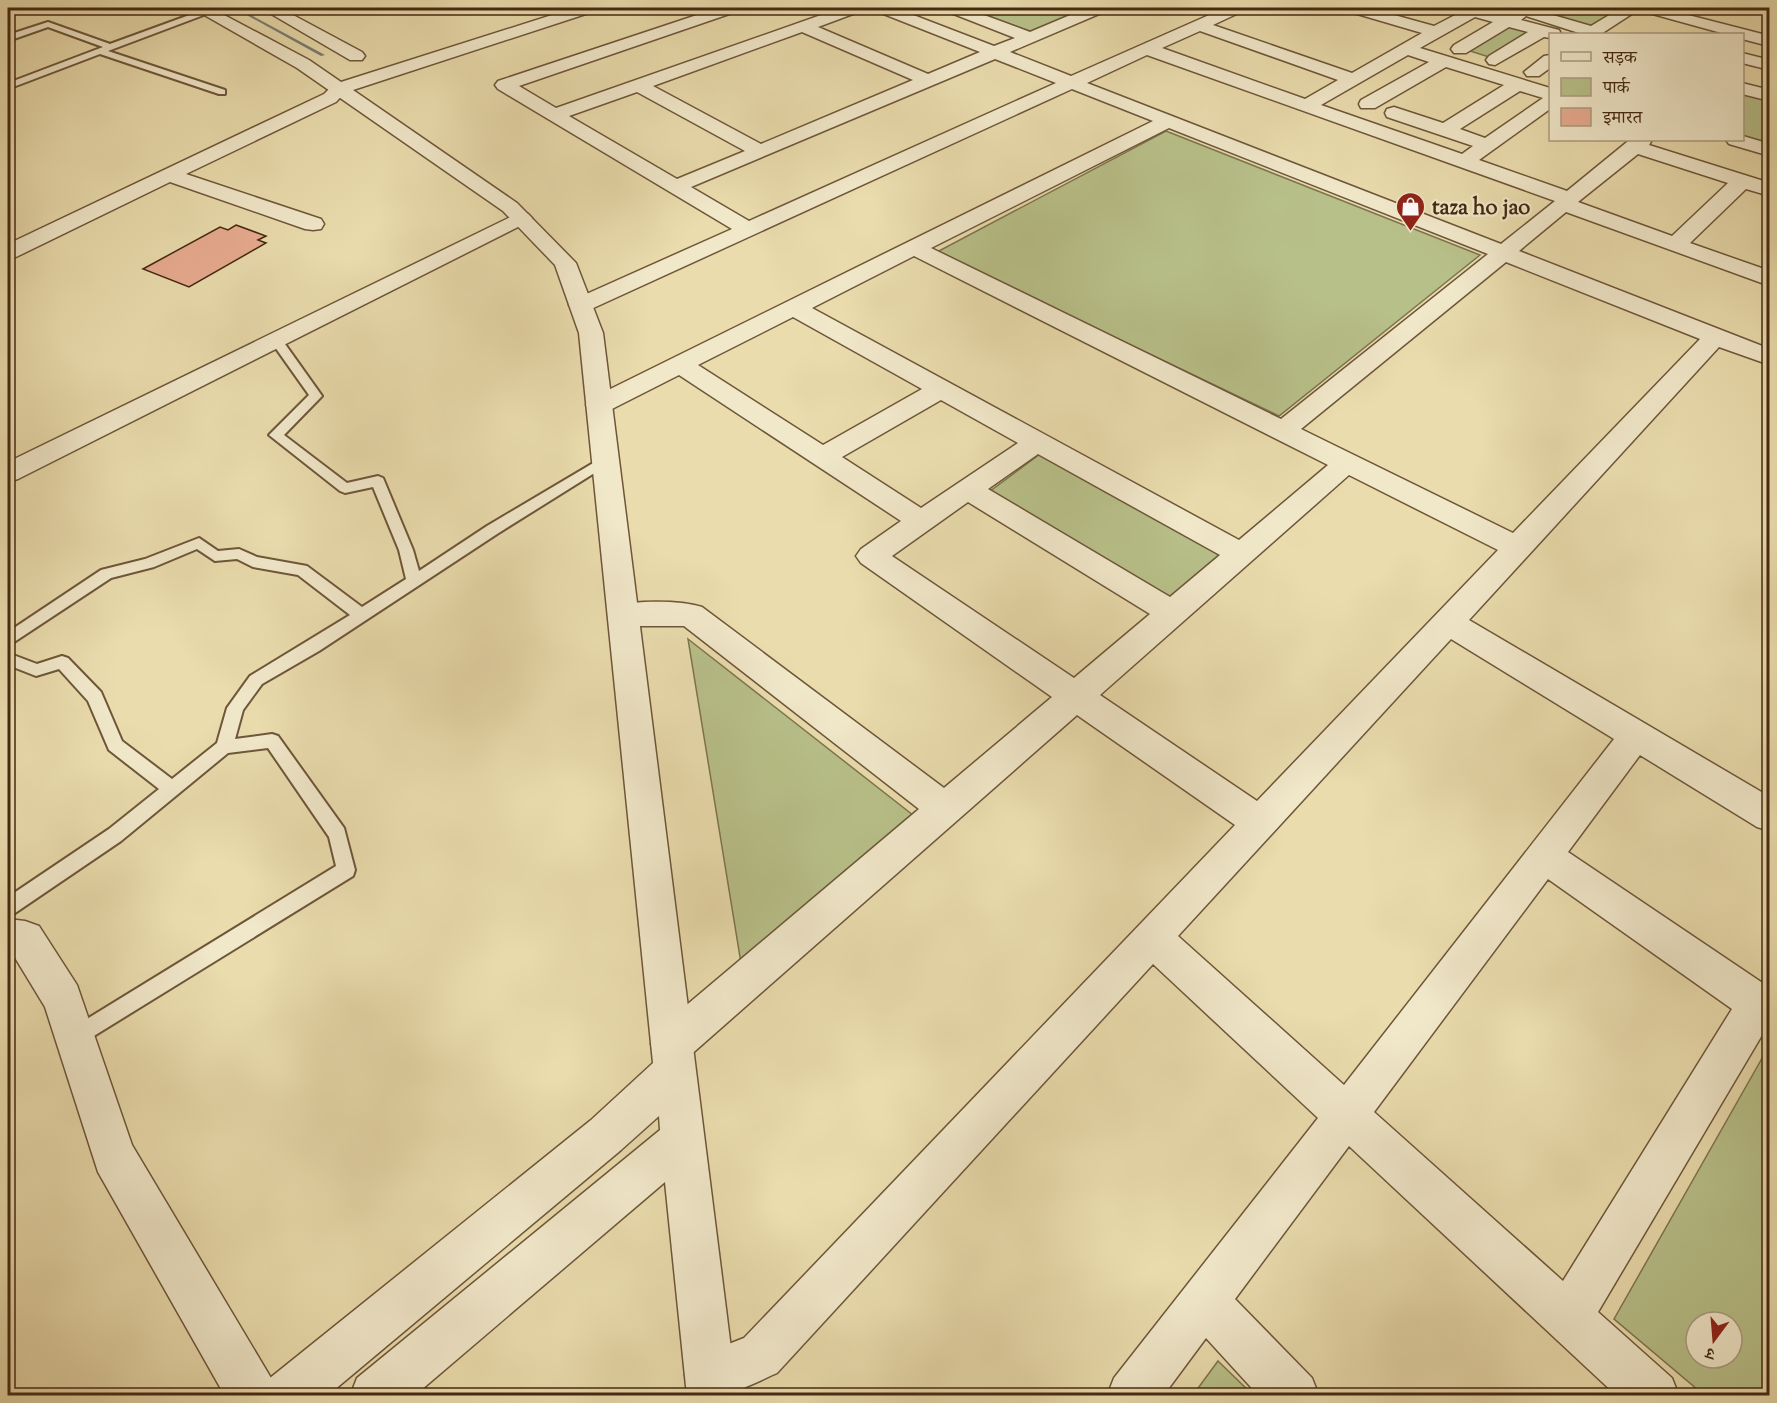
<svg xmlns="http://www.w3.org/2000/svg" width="1777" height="1403" viewBox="0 0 1777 1403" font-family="'Sorts Mill Goudy','Noto Serif Devanagari',serif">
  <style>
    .green { fill: #b8c089; stroke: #7e744e; stroke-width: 1.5; fill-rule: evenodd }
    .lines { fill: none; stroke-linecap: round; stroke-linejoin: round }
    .stream { fill: #797f74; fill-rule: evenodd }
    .building { fill: #e8ac91; stroke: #442912; stroke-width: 1.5 }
    .service-casing { stroke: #6e5639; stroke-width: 4 }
    .minor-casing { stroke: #6e5639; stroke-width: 3 }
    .tertiary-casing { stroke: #6e5639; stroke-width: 3 }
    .service { fill: #f1e8ca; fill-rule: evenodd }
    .minor { fill: #f1e8ca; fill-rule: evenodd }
    .tertiary { fill: #f1e8ca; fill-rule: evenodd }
    .labels { text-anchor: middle; stroke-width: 4.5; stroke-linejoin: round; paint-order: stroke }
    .far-poi-label { font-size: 22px; font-weight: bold; fill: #442912; stroke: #f1e8ca; text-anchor: start }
  </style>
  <rect width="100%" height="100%" fill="#eadcad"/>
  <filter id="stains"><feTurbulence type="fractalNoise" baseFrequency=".00333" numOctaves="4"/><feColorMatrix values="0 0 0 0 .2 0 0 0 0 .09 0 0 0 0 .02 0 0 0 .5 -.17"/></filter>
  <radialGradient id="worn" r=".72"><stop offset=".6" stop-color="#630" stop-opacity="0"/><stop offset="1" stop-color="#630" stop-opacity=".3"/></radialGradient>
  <g class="green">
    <polygon points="967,8 1090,8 1032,32"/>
    <polygon points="1537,8 1585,8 1613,15 1592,29 1530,12"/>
    <polygon points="1509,24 1535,31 1492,58 1467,50"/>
    <polygon points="1742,91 1769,99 1769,147 1743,139"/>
    <polygon points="1166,131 1480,255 1279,416 937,252"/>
    <polygon points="1040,454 1224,555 1175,601 989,492"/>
    <polygon points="688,639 918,819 741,963"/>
    <path d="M1769 1046V1395H1704L1614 1319ZM1696 1322H1732V1358H1696Z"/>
    <polygon points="1218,1361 1253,1395 1193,1395"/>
  </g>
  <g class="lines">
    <polygon class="stream" points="234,8 238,8 325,55 321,56"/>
  </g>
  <polygon class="building" points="236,225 266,236 258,240 266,243 189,287 143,269 220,227 228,230"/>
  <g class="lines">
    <defs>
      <g id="service">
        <polygon points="206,9 210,11 209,13 108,51 225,90 225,94 219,94 100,54 8,89 8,83 103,47 48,27 8,41 8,35 48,22 110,44"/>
        <polygon points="276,336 280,337 322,396 284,435 347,483 378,476 383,478 413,550 419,571 487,526 600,459 610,459 612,462 497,534 319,651 262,684 243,710 235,739 272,734 278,736 344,828 355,870 353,876 76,1047 69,1044 66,1037 69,1030 336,866 329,837 268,748 228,753 121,841 15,913 8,915 8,897 109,829 159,789 109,750 88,701 59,669 36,676 8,665 8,653 37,664 62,656 68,658 101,692 122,741 172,779 217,743 227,708 250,676 350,615 298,575 253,567 237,559 215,561 197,549 154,567 111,578 8,646 8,632 101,570 145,559 199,538 218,551 239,549 257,557 307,566 362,607 406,579 399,550 373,487 345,493 340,491 269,435 309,395 270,340"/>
      </g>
      <g id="minor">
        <polygon points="261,8 280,8 362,52 365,56 362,60 350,60"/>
        <path d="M718 8H740L738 11 519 86 556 108 841 8H863L861 11 818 27 928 74 980 52 876 11 874 8H895L994 46 1015 38 946 11 944 8H965L1030 32 1087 8H1108L1106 11 1010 52 1071 76 1225 8H1245L1243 11 1213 25 1352 73 1422 33 1347 11 1345 8H1369L1434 26 1459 13 1453 8H1487L1486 10 1505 15 1519 9 1526 12 1532 9 1591 26 1621 8H1661L1770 36V44L1765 45 1742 39V34H1725L1638 10 1601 34H1582L1526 16 1521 20 1559 30 1561 34H1550V38L1544 37 1495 65 1489 64 1486 60 1489 56 1528 32 1509 27 1466 53H1454L1451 49 1454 45 1493 22 1475 17 1420 48 1550 88V109L1479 160 1567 191 1627 142 1632 140H1652L1649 145 1770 183V196L1746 189 1690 243 1770 271V286L1566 212 1519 251 1770 349V365L1719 347 1469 620 1770 797V831L1757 827 1640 755 1568 852 1770 988V1031L1765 1030 1598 1312 1672 1378 1679 1396H1617L1349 1146 1235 1299 1312 1378 1319 1396H1259L1206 1338 1163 1396H1107L1114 1378 1318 1118 1153 964 777 1373C752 1384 720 1403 693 1392L685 1375 693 1358 744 1338 1235 825 1077 715 687 1058 672 1064 657 1058 651 1044 657 1030 919 809 684 626H623L612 623 608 615 612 607C634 600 680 600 702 607L944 788 1052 697 861 563 856 556 861 549 901 521 679 375 608 411 599 413 590 411 586 405 590 399 1153 121 1072 89 589 310 581 312 573 310 569 305 573 300 732 229 498 89 495 85 498 81ZM1200 31 1338 80 1305 99 1162 48ZM802 32 913 80 761 144 653 86ZM1147 55 1555 201 1501 244 1087 83ZM1408 55 1429 62 1361 100 1359 104 1361 108H1375L1446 67 1504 85 1443 123 1394 107 1387 109 1385 113 1387 117 1473 146 1462 154 1321 105ZM995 59 1056 83 749 221 691 187ZM1520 91 1543 98 1485 138 1460 129ZM637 92 745 151 677 179 569 116ZM1169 128 1488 254 1281 419 931 248ZM1638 154 1728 183 1672 236 1578 202ZM914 256 1328 465 1239 540 812 308ZM1506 262 1700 339 1513 533 1301 429ZM793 317 922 389 823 445 698 365ZM941 400 1018 443 921 508 842 457ZM1038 454 1220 555 1170 597 988 489ZM1349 475 1498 550 1257 801 1100 695ZM968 502 1150 614 1074 678 892 556ZM1451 639 1614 739 1344 1085 1178 936ZM1548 879 1732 1009 1563 1281 1374 1112Z"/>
        <polygon points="1742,53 1770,60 1770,70 1742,63"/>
        <polygon points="1550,55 1550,68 1539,76 1527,76 1524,72 1544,56"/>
        <polygon points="1742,83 1770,90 1770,101 1742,94"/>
        <polygon points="339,84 345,85 348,89 336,102 186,174 321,219 324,224 321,229 313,230 305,229 170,182 16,257 8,258 8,244 324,94 333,85"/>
        <polygon points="1743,136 1770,144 1770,156 1729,144 1726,140 1742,140"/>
        <polygon points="521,212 528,214 532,218 528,222 18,479 8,482 8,462"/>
        <polygon points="8,919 25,921 39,926 77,985 132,1145 271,1378 278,1396 225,1396 98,1172 45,1007 14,956 8,955"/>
      </g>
      <polygon id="tertiary" points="192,8 211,8 309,60 341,82 574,8 597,8 595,11 353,90 517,203 576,263 603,333 737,1396 687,1396 665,1182 414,1396 350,1396 357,1378 660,1130 659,1116 621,1150 327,1396 263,1396 270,1378 591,1120 653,1063 579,333 555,265 503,211 297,68"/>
    </defs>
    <use href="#service" class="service-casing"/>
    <use href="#minor" class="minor-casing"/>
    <use href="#tertiary" class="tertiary-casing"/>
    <use href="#service" class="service"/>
    <use href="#minor" class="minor"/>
    <use href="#tertiary" class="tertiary"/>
  </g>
  <defs>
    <symbol id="shop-pin" viewBox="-11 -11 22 30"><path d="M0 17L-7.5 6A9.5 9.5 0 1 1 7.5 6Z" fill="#8f2418" stroke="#f1e8ca"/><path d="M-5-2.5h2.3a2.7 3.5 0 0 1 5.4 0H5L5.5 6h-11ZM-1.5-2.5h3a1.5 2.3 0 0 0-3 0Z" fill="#fff"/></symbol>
  </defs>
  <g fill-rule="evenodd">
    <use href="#shop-pin" x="1394" y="190" width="33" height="45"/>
  </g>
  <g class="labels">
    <g class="far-poi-label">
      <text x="1432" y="214">taza ho jao</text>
    </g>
  </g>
  <rect width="1777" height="1403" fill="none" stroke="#eadcad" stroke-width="30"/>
  <rect x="9" y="9" width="1759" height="1385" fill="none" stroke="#442912" stroke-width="3"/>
  <rect x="15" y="15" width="1747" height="1373" fill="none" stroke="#442912" stroke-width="1.5"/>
  <rect x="1549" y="33" width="195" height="108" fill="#f1e8ca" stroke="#ac9c80" stroke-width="1.5"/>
  <rect x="1561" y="52" width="30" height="9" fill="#f1e8ca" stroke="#ac9c80" stroke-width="1.5"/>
  <text x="1603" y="63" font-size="18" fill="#442912">सड़क</text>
  <rect x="1561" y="78" width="30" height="18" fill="#b8c089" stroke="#ac9c80" stroke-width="1.5"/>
  <text x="1603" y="93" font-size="18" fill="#442912">पार्क</text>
  <rect x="1561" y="108" width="30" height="18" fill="#e8ac91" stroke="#ac9c80" stroke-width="1.5"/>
  <text x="1603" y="123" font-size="18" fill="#442912">इमारत</text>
  <g transform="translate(1714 1340) rotate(196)"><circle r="28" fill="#f1e8ca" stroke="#ac9c80" stroke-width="1.5"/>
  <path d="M0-4.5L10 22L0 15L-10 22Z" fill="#8f2418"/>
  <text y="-9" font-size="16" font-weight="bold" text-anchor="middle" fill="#442912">उ</text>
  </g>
  <rect width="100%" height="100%" filter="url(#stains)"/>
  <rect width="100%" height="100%" fill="url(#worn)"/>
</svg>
